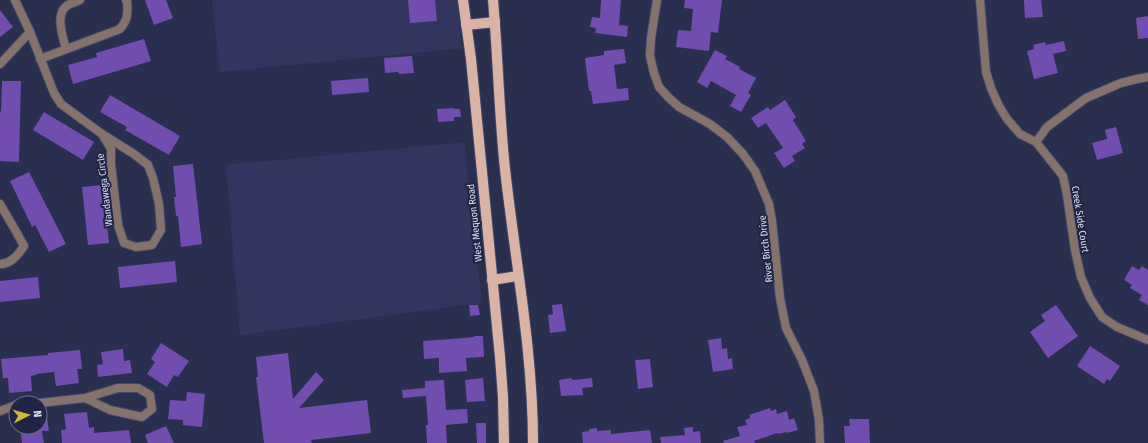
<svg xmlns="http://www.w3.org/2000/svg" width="1148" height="443" viewBox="0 0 1148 443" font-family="'Fira Sans Condensed',sans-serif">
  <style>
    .built { fill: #32365e }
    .building { fill: #714daf }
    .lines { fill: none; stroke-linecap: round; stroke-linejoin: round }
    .minor-casing { stroke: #464a69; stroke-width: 10 }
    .primary-casing { stroke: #464a69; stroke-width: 12 }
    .minor { stroke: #86726c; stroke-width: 8 }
    .primary { stroke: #dbb2a6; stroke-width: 10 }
    .labels { text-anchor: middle; stroke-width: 4; stroke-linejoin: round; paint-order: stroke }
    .street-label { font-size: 10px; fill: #dbdff4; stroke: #212444 }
  </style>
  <rect width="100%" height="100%" fill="#2a2e4f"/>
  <g class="built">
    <polygon points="212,0 457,0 462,50 454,49 220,72"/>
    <polygon points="465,142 468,178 482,303 240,335 226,165"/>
  </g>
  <g class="building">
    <polygon points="145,0 166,0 173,18 154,25"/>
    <polygon points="408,0 435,0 437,21 410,23"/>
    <polygon points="601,0 621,0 619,25 628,26 627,37 595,33 596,28 590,27 592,17 600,18"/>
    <polygon points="685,0 722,0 718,33 711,32 709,51 676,47 678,30 691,31 693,9 684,8"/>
    <polygon points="1024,0 1041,0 1043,17 1025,18"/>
    <polygon points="0,10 13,27 0,37"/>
    <polygon points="1148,16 1148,38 1138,39 1136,18"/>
    <polygon points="144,39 151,61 73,84 68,65 97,57 96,53"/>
    <polygon points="1064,41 1066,51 1053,54 1058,73 1034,79 1027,51 1034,49 1033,45 1045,42 1046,45"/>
    <polygon points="624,49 626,63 614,65 617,89 628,88 629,100 593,104 591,91 589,91 585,58 604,55 604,51"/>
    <polygon points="715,50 727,56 725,59 740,67 739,69 756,78 748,93 751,95 741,112 730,106 736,95 711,81 707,88 697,82"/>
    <polygon points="412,56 414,73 399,74 398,72 385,73 384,58"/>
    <polygon points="368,78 369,92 332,95 331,81"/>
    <polygon points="2,81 21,81 19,162 0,161 0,111 1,112"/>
    <polygon points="110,95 180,136 169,155 125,130 127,127 100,112"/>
    <polygon points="785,100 796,117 793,120 806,141 802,144 805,148 792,156 795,161 784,168 774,153 783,148 766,123 758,128 751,118 768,107 770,110"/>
    <polygon points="454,108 454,109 460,109 461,117 454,117 454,121 438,122 437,109"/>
    <polygon points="44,112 94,142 83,160 33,130"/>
    <polygon points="1116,127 1123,153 1097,160 1092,143 1107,139 1105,130"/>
    <polygon points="193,164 202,244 181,247 178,216 176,216 174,197 176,197 173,166"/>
    <polygon points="29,172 66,244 49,252 35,225 32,227 10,181"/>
    <polygon points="103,185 109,243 88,245 82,187"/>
    <polygon points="175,261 177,282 120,288 118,267"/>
    <polygon points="1132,266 1139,270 1142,266 1148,270 1148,305 1139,300 1142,295 1130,288 1132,285 1124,280"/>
    <polygon points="38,277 40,298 0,302 0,281"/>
    <polygon points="562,304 566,331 550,333 548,315 553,314 552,305"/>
    <polygon points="469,305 478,305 480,315 470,316"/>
    <polygon points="1056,305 1078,336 1048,358 1030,332 1045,321 1041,315"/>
    <polygon points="474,336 483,336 484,357 466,358 467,371 439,373 439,358 424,359 423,341 464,338 474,337"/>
    <polygon points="721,338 722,349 727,348 728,359 732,358 733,369 713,372 708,340"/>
    <polygon points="161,343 189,361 178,377 174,375 167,387 147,374 155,362 151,359"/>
    <polygon points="1090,346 1120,366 1110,381 1107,379 1104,384 1077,366"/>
    <polygon points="123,349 124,361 130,360 132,373 98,377 97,365 103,364 101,352"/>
    <polygon points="80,350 82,369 77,369 79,383 56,386 54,372 36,374 36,375 31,376 32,391 9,393 8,378 3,378 1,359 48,355 48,353"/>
    <polygon points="288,353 293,399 316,372 324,380 299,408 367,400 371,433 311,440 312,443 264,443 256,377 258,377 256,357"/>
    <polygon points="650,359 653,387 638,389 635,360"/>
    <polygon points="483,378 485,401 467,402 465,380"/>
    <polygon points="571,378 573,380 592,378 593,387 582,388 583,395 561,396 559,380"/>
    <polygon points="444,380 446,410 467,409 468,423 446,425 447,443 427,443 426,425 428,425 426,396 403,398 402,390 425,388 425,381"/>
    <polygon points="187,392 205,394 202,427 183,425 183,420 168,419 170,400 186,401"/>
    <polygon points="770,408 771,411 776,409 777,414 787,411 789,420 794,418 798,430 787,433 787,432 778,434 777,433 754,441 755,443 724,443 723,441 740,436 737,427 747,425 745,420 750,418 749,415"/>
    <polygon points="87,412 89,428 94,427 94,433 129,430 131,443 62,443 61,430 66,429 64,414"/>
    <polygon points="47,418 49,431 42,431 44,443 22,443 20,427 40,427 40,419"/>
    <polygon points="849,419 869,419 870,443 845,443 844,426 850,426"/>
    <polygon points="476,423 486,423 486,443 477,443"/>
    <polygon points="166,426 174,443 148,443 145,435"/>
    <polygon points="693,427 693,432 700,431 701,443 661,443 660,437 685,435 684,428"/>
    <polygon points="597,428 597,431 611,430 611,434 650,430 652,443 583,443 582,432 589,431 589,429"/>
  </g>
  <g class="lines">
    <defs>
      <g id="minor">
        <polyline points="15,0 30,32 54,93 61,104 102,134 134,154 148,165 153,178 159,204 161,230 152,245 136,247 124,243 118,225 111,164 111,149 102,134"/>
        <polyline points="657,0 651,38 650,56 654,73 659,87 668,97 679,107 710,124 727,137 743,154 755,171 769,204 772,221 780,298 786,328 802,360 814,391 819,420 820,443"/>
        <polyline points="980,0 986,72 991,88 998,104 1007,119 1020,134 1036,142 1063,176 1067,195 1075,250 1081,277 1090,298 1102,317 1117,327 1148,340"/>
        <path d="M66 49C63 37 54 13 68 5 72 3 76 2 80 0"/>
        <path d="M40 59 120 29C128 19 128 14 127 1L126 0"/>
        <polyline points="0,64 30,32"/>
        <polyline points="1036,142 1047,127 1086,98 1121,83 1137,79 1148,77"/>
        <path d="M0 204 18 235 24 246C18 255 11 264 0 264"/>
        <polyline points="40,403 85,398 118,388 138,388 150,395 152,409 142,417 110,410 85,398"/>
        <polyline points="0,411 16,405"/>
      </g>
      <g id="primary">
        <polyline points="463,0 471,59 500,357 503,397 504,443"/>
        <path d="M493 0C498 56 499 113 505 169 515 260 533 351 533 443"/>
        <polyline points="466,25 495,22"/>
        <polyline points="492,280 518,276"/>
      </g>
    </defs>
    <use href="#minor" class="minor-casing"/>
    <use href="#primary" class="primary-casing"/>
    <use href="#minor" class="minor"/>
    <use href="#primary" class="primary"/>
  </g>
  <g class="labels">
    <g class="street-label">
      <text transform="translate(104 190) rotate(-97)" y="4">Wandawega Circle</text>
      <text transform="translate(1081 219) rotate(81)" y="4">Creek Side Court</text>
      <text transform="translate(474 223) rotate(-96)" y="4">West Mequon Road</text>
      <text transform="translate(765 249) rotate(-96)" y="4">River Birch Drive</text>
    </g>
  </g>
  <g transform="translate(28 415) rotate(84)"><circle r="19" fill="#212444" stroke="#6b6f8a"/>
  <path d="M0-3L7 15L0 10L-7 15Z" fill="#d0b736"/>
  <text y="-6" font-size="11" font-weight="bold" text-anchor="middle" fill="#dbdff4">N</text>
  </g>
</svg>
